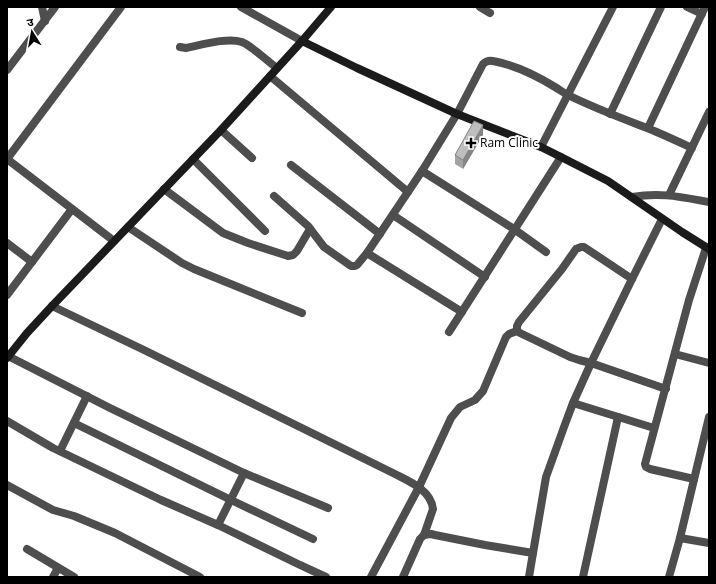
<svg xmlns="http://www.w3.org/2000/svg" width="716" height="584" viewBox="0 0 716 584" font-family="'Open Sans','Noto Sans Devanagari',sans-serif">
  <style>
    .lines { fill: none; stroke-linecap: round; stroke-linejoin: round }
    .street { stroke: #4e4e4e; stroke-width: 8 }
    .secondary { stroke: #1b1b1b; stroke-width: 8 }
    .wall { fill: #a3a3a3 }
    .shaded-wall { fill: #858585 }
    .building { fill: #bebebe; stroke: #858585 }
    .poi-dot { fill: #000; stroke: #fff; stroke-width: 1.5 }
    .labels { text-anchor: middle; stroke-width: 4; stroke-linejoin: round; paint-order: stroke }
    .poi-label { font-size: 12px; fill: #000; stroke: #fff; text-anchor: start }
  </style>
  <rect width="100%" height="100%" fill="#fff"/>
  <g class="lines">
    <g class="street">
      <polyline points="42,7 45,21"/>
      <polyline points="241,7 302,41"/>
      <polyline points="480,7 490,13"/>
      <polyline points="687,7 702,14"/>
      <path d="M180 47 186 48C201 45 227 37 242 42 252 46 267 61 277 68"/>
      <polyline points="7,70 55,7"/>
      <polyline points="270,76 408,192"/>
      <polyline points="610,114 661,7"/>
      <polyline points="648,128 705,7"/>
      <polyline points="221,130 252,158"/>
      <polyline points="541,147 613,7"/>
      <polyline points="7,159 121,7"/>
      <polyline points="7,159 114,241"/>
      <polyline points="193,159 265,231"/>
      <polyline points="291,165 380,234"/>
      <polyline points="422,171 514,229 546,252"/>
      <polyline points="164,189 223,233 248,243 288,256 293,255 297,251 310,229"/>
      <polyline points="669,195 709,112"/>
      <path d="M274 196 308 226 324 247 351 266H355L357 265 367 253 422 171 457 114 483 64C486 61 489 60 493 61 515 65 537 76 555 87 560 90 564 93 568 95 594 108 621 118 647 128 662 134 677 141 692 148"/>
      <path d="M632 197C661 192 681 197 709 202"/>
      <polyline points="393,215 485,277"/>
      <polyline points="128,227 182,263 194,269 302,313"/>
      <polyline points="7,243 32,262"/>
      <polyline points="367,253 462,312"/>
      <polyline points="632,279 584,247 581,247 576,249 562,269 519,322 517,326 517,331 520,333 570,357 579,360 591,363 666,389"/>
      <polyline points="7,295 72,209"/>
      <path d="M52 306 144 350 397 475C411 482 431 491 433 509L424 535 420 539 403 577"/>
      <polyline points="449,332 561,157"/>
      <polyline points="675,354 709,363"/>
      <polyline points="8,356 110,408 244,473 328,508"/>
      <polyline points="573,403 654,428"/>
      <polyline points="7,421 53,448 161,500 218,525 298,564 326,577"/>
      <polyline points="74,423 231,500 313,539"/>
      <polyline points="60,451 87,396"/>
      <polyline points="694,479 650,469 646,467 645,464 689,300 706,248"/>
      <polyline points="7,485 53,510 74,516 115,533 200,577"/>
      <polyline points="218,525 244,473"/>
      <polyline points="424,535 431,534 435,535 485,545 533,553"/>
      <polyline points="680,538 709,543"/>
      <polyline points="27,549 74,577"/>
      <polyline points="53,577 58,568"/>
      <polyline points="371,577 419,487 451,418 460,407 475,400 483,391 506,337 509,334 517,331"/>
      <polyline points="529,577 533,553 546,477 564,427 573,403 591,363 632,279 662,219"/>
      <polyline points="583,577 618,417"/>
      <polyline points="669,577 680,538 709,417"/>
    </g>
    <g class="secondary">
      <polyline points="302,41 357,68 457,114 541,147 561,157 608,181 682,232 709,249"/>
      <polyline points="7,358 27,333 52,306 221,130 302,41 331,7"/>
    </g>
  </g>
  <polygon class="wall" points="483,135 463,169 455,164 455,155"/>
  <polygon class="shaded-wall" points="483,125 483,135 463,169 463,160"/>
  <polygon class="building" points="474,121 483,125 463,160 455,155"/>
  <path class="poi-dot" d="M469 137h4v4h4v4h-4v4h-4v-4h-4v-4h4z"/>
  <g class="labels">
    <g class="poi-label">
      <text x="480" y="147">Ram Clinic</text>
    </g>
  </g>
  <rect width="716" height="584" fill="none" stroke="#000000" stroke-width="16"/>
  <g transform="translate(32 32) rotate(349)" stroke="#ffffff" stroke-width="3" paint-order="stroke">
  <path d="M0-3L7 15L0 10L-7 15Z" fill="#000000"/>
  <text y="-6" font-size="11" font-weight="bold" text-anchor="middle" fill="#000000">उ</text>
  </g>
</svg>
